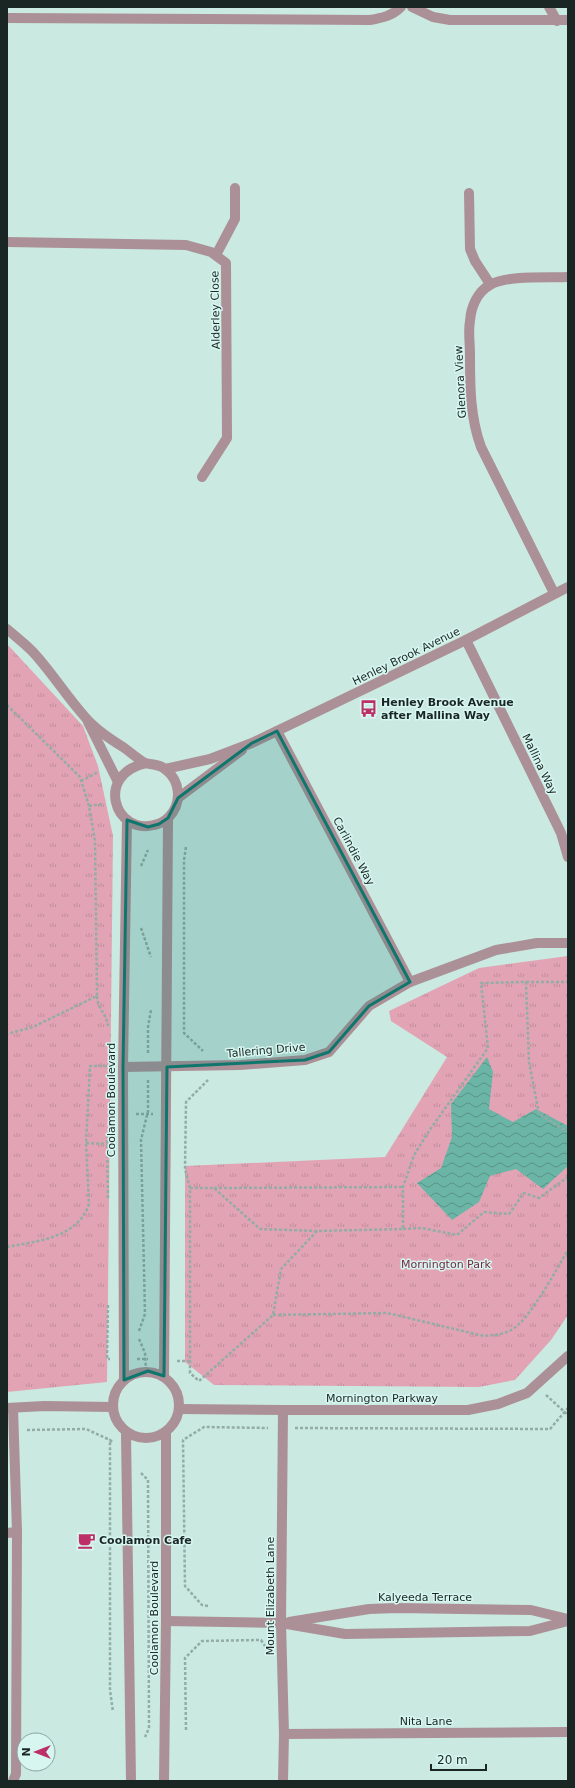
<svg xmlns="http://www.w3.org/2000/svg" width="575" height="1788" viewBox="0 0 575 1788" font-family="'DejaVu Sans',sans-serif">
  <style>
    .grass { fill: url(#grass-tufts) }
    .pitch { fill: #e2a4b4 }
    .water { fill: url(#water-waves) }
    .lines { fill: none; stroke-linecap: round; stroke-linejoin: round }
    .path { stroke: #93aca6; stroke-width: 2.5; stroke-dasharray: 3 2; stroke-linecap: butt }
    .service { stroke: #ac9097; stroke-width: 10 }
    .minor { stroke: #ac9097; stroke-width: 10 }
    .tertiary { stroke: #ac9097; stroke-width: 10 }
    .marked { fill: #0f766e; fill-opacity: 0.2; stroke: #0f766e; stroke-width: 3; stroke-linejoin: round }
    .labels { text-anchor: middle; stroke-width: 3; stroke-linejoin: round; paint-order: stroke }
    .street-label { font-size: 11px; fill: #1a2624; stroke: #d7f6ef }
    .poi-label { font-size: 11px; font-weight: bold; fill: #1a2624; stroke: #d7f6ef; text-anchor: start }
    .park-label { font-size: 11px; fill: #752a44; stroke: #d7f6ef }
  </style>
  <defs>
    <pattern id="grass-tufts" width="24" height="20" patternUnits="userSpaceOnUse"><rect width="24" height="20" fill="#e2a4b4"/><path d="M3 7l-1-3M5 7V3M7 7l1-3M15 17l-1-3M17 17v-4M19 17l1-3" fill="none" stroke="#c18d9b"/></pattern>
    <pattern id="water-waves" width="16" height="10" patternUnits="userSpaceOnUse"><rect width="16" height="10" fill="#6bb5a6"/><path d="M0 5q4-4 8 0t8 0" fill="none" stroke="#579387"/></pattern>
  </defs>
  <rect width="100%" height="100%" fill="#cae9e1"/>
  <g class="grass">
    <polygon points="7,644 83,726 98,766 113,836 107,1382 7,1392"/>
    <polygon points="568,956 568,1315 551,1340 515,1380 479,1387 214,1385 185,1362 185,1166 385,1157 447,1057 391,1021 389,1011 479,968"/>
  </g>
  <path class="pitch" d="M7 809C15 844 15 883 7 918Z"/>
  <polygon class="water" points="487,1057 493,1072 489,1109 513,1122 536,1109 568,1126 568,1166 543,1189 516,1169 490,1176 479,1202 452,1220 417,1183 441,1168 452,1137 451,1104"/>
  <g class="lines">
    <g class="path">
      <polyline points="7,705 80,777 89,806 95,841 97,996 33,1027 7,1034"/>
      <polyline points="81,781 98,772"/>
      <polyline points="89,806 103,804"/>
      <polyline points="186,847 184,860 184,1033 203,1051"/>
      <polyline points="141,866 148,850"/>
      <polyline points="141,928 151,957"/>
      <polyline points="526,982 568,982"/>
      <path d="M97 996C97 1009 107 1014 108 1026"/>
      <polyline points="148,1053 148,1027 151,1010"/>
      <polyline points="136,1114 153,1114"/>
      <polyline points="107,1135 108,1198"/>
      <polyline points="86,1143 107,1144"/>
      <polyline points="190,1188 185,1169 186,1102 208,1080"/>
      <polyline points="214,1188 403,1187"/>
      <polyline points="403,1229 422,1228 457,1235 484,1212 509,1214 524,1193 539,1198 568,1177"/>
      <polyline points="317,1231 281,1269 273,1315 199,1381 190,1373 190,1188 214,1188 260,1229 317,1231 403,1229 403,1187 414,1155 429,1131 488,1048 481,983 526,982 529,1062 539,1114 568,1132"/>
      <path d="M7 1247C37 1241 78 1238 89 1204L86 1143 90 1066H108"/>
      <polyline points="108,1305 107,1359 110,1359"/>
      <path d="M273 1315 387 1313 484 1336C493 1335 503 1335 511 1330 529 1321 556 1270 568 1250"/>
      <polyline points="139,1331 145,1314 141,1140 148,1111 148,1079"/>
      <polyline points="139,1339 145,1353 146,1371"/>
      <polyline points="137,1359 148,1359"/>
      <polyline points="177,1361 190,1361"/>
      <polyline points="546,1395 568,1415"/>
      <polyline points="295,1428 550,1429 568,1408"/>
      <polyline points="27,1430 86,1429 110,1440"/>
      <polyline points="112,1442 110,1440 110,1690 113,1712"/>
      <polyline points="141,1473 148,1480 149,1728 145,1737"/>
      <polyline points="208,1606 202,1605 185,1586 183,1440 204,1427 268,1428"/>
      <polyline points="186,1730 185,1658 202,1641 261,1640 267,1649"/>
    </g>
    <g class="service">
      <polyline points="549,7 557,21"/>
      <polyline points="469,193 470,249 475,261 490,284"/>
      <polyline points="216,255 235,219 235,188"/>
      <polyline points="284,1734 568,1732"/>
      <polyline points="283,1781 284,1734 281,1623 283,1410"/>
    </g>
    <g class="minor">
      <polyline points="412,7 433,17 450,20 568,20"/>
      <path d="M7 18 370 20C382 18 392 16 401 7"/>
      <polyline points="7,242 186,245 211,252 226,263 227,438 202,477"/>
      <path d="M554 593 481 447C470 417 470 386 470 354 470 343 468 331 470 321 471 307 477 292 490 285 506 275 548 278 568 277"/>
      <polyline points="466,640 561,833 568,857"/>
      <polyline points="277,731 410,982"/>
      <polyline points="123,1067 240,1065 305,1060 329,1052 369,1006 410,982 496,950 537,943 568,943"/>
      <polyline points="7,1408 44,1406 113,1407"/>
      <polyline points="7,1533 17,1532"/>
      <polyline points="166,1621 281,1623 345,1634 530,1631 568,1621"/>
      <polyline points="289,1622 369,1609 397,1608 531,1610 568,1619"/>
      <polyline points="13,1781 16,1774 17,1532 13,1408"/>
    </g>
    <g class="tertiary">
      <path d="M7 629C15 636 24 643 32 651 51 671 66 696 85 717 95 729 110 739 123 747 130 752 138 759 145 763 152 765 159 764 165 769 181 781 182 803 169 817 165 821 159 824 154 825 114 835 95 774 146 763"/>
      <polyline points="88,722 118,782"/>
      <polyline points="165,769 210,759 252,743 466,640 568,587"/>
      <polyline points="178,798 242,750"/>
      <circle cx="146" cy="1405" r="33"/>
      <polyline points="164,1376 168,818"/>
      <polyline points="124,1380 123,1067 127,820"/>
      <polyline points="180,1409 283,1410 468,1410 498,1404 527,1393 568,1356"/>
      <polyline points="126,1433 131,1781"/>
      <polyline points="164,1781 166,1621 166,1432"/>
    </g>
  </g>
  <path class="marked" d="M277 731 410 982 369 1006 329 1052 305 1060 167 1067 164 1376 148 1371 124 1380 123 1067 127 820 148 827 159 824 168 818 178 798 252 743Z"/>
  <defs>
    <symbol id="bus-bare" viewBox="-9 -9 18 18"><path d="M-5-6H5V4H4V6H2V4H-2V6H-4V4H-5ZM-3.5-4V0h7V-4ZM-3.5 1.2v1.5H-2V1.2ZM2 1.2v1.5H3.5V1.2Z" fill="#bc3067" stroke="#d7f6ef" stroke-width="2.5" paint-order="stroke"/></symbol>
    <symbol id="cafe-bare" viewBox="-9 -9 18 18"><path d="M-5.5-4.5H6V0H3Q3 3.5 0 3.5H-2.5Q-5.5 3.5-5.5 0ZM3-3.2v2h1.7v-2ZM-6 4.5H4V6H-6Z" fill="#bc3067" stroke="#d7f6ef" stroke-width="2.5" paint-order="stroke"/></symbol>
  </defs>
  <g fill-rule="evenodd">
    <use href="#bus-bare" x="356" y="696" width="25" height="25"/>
    <use href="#cafe-bare" x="74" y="1528" width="25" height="25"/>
  </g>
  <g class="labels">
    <g class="street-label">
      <text transform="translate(215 310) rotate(-91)" y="4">Alderley Close</text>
      <text transform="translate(460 382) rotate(-93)" y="4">Glenora View</text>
      <text transform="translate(406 656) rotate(-26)" y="4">Henley Brook Avenue</text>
      <text transform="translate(540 764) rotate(64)" y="4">Mallina Way</text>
      <text transform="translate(354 851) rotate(62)" y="4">Carlindie Way</text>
      <text transform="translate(266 1050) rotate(-5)" y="4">Tallering Drive</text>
      <text transform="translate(111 1100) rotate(-90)" y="4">Coolamon Boulevard</text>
      <text x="382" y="1402">Mornington Parkway</text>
      <text transform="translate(270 1596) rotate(-90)" y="4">Mount Elizabeth Lane</text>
      <text x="425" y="1601">Kalyeeda Terrace</text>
      <text transform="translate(154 1618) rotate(-90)" y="4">Coolamon Boulevard</text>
      <text x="426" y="1725">Nita Lane</text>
    </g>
    <g class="poi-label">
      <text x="381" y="706">Henley Brook Avenue<tspan x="381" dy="13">after Mallina Way</tspan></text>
      <text x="99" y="1544">Coolamon Cafe</text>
    </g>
    <g class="park-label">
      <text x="446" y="1268">Mornington Park</text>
    </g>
  </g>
  <rect width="575" height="1788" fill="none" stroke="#1a2624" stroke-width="16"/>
  <g transform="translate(36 1752) rotate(270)"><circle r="19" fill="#d7f6ef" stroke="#8ba39e"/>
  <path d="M0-3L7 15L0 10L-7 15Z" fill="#bc3067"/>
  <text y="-6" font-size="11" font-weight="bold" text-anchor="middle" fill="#1a2624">N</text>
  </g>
  <path d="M431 1764v6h55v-6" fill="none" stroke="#1a2624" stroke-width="2"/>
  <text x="437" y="1764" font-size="12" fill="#1a2624" stroke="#d7f6ef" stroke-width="3" paint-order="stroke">20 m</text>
</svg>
